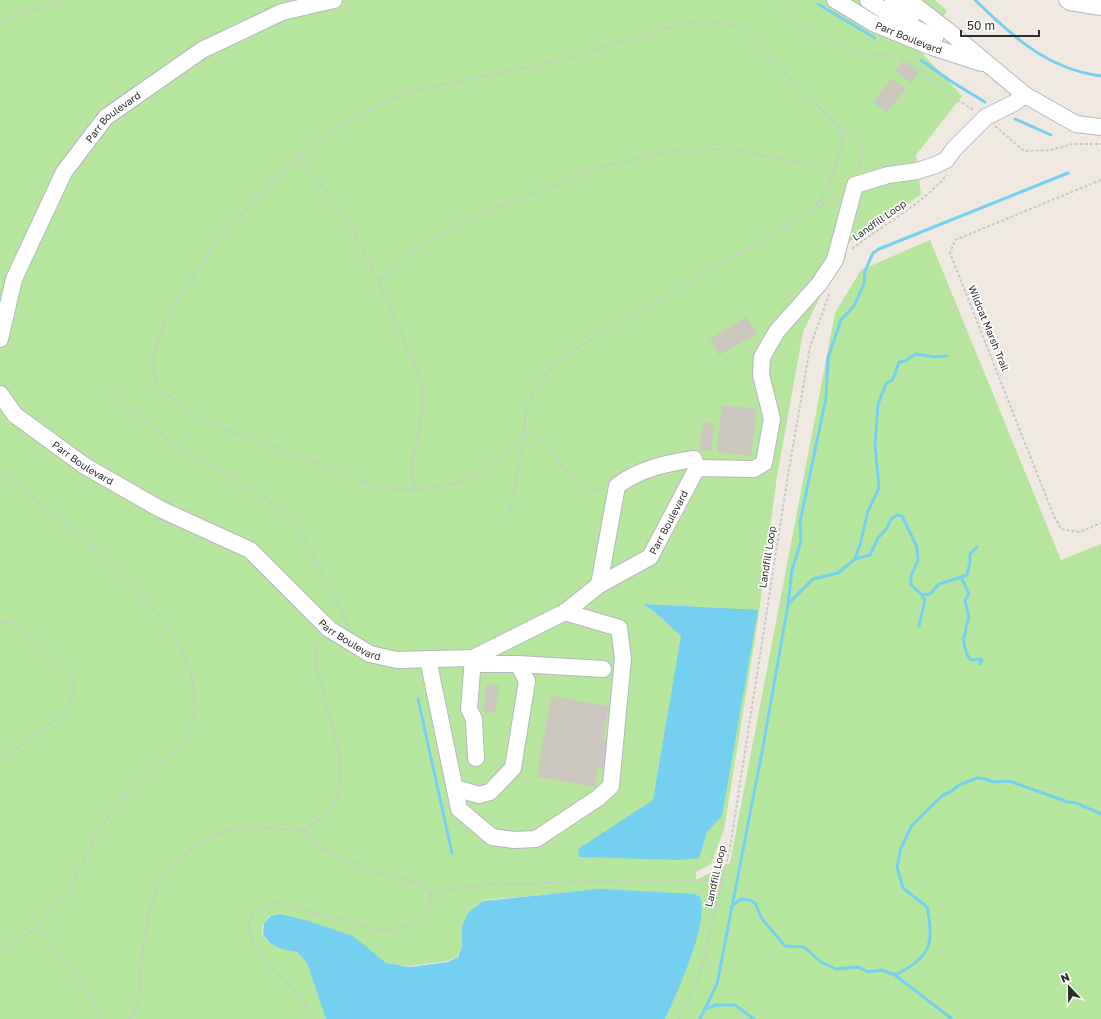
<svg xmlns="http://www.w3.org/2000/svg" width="1101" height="1019" viewBox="0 0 1101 1019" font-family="'Golos Text',sans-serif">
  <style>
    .green { fill: #b6e59e }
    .water { fill: #75cff0 }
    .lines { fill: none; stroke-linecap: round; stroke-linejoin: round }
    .stream { stroke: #75cff0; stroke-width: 3 }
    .building { fill: #cbc7bf }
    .minor-casing { stroke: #b4b7c1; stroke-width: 18 }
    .path { stroke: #c9c9c9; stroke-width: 2; stroke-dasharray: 3 2; stroke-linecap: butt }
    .minor { stroke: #fff; stroke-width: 16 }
    .labels { text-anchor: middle; stroke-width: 3.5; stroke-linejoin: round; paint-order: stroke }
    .street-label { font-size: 10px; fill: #2e2e2e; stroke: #fff }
  </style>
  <rect width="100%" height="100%" fill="#efe9e1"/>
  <polygon class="green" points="0,0 935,0 947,11 920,51 962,96 916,155 921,194 890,218 845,244 803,332 777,476 758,620 724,830 711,864 696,872 696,880 730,863 835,313 861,270 930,240 1061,560 1101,544 1101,1019 425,1019 672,893 599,890 484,900 469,913 463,926 462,944 457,957 448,961 410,966 387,964 353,937 280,914 269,916 263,925 262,935 271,944 298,953 307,963 327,1019 0,1019"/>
  <g class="water">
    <polygon points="643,604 758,610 722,816 707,832 699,858 681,860 579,857 578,849 653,800 681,636 655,612"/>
    <path d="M600 889 695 894 700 897C710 922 676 995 665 1019H326L307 963 297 952 281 949 270 943 263 935 264 924 270 916 280 914 305 920 353 936 386 963 410 967 448 962 458 957 462 945V926L468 913 483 901Z"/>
  </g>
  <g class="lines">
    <g class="stream">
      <path d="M975 0C1012 36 1047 69 1101 76"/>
      <polyline points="818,4 875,38"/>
      <polyline points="921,60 952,82 985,102"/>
      <polyline points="1015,119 1051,135"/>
      <path d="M855 559 870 555 878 538 887 528 891 519 897 515 902 516 917 547 918 560 911 576V585L922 595 930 594 939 584 961 577 969 594 965 600 969 618C965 625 967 633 963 639L967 655 971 660 981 659 982 661 979 664"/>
      <polyline points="961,577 967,575 970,562 970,554 977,547"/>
      <polyline points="788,604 813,579 838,573 855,559 860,545 868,511 879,488 875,444 878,404 886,384 893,379 899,362 905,361 916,354 935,357 947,356"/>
      <polyline points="919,626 925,600 922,595"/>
      <polyline points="418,699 452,853"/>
      <polyline points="731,907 741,899 749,900 755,903 762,919 785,946 804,947 821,962 836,969 858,967 868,972 882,970 895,975 952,1019"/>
      <path d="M895 975C930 958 935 944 927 907L903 888 897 867 901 848 912 825 943 795 950 792 959 785 977 778 985 779 993 782 1009 781 1068 802 1076 803 1101 814"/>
      <polyline points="705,1009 716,1005 735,1005 754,1019"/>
      <polyline points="700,1019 717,984 763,747 788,605 792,570 801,541 800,522 826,398 828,358 841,320 854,306 864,284 865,271 873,253 879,249 1068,173"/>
    </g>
  </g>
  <g class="building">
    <polygon points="903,61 919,73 911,83 895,71"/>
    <polygon points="892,78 906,89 887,112 873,102"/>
    <polygon points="747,317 757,334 719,355 710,339"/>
    <polygon points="722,405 757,409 751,456 717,452"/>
    <polygon points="703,422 714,423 711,451 699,450"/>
    <polygon points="487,684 499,686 495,713 483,712"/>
    <polygon points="551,696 609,706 603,740 610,741 605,770 598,768 595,787 537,777"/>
  </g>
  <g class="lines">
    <defs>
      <g id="minor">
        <path id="s1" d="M835 0 873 23 932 47 981 63"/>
        <polyline points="868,0 899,20 935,38"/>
        <polyline points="893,0 915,13"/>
        <polyline points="908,0 947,30 1025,95 1076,124 1101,127"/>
        <polyline points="1067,0 1070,2 1101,7"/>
        <path id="s2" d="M0 339 14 279 64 172 106 117 202 50 282 12 334 0"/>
        <path id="s3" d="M0 394 15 415 85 466 160 509 250 550 329 629 370 654 397 660 473 658 565 612 599 585 650 557 697 468"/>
        <polyline points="697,468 754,469 764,463 772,419 761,375 762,357 777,331 819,284 835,260 855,185 888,175 917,171 936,165 946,160 954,149 986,117 1014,103 1025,95"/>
        <path d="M599 585 617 486C639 469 667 463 694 459L697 468"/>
        <polyline points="473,658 469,709 474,719 476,758"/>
        <polyline points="428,659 459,809 492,837 514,840 536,839 598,798 611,786 623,658 619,628 565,612"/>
        <polyline points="518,664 603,669"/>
        <polyline points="455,788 479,795 490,792 513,768 527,681 518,664 482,664 473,658"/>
      </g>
    </defs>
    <use href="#minor" class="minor-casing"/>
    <g class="path">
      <polyline points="781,0 805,28 854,52 902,57 954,98 974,110"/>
      <polyline points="0,23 59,0"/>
      <polyline points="995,126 1024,151 1051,150 1072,144 1101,144"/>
      <polyline points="299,156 348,220 379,282 422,382 423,407 411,470 416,490"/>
      <polyline points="1101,180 955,240 950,253 1053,514 1061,529 1079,532 1101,523"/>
      <polyline points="814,211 828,186 843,147 839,126"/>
      <path d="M852 249C884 224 920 206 947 175"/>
      <polyline points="379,282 412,252 465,220 601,167 674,150 730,149 814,165 833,173"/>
      <polyline points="109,386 120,399 175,445 259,493 286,513 302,533 348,625"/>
      <polyline points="0,471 86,539 152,607 176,637 191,672 194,696 194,722 181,747 160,763 116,806 99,830 67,895 29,934 0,950"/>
      <path d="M604 489C578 496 563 465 550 449 543 441 534 434 525 431 523 386 551 367 584 344L838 196"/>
      <polyline points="509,516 525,431 503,455 477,475 454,484 416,490 380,488 253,438 224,429 183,407 158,387 152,372 154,352 164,322 211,249 254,200 294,160 331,131 379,104 418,90 557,61 666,28 702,21 735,25 748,34 767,53 805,96 829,116 863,149 858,171"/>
      <polyline points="0,623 14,620 62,666 74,686 66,712 0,761"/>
      <path d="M303 830 322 849 377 872 414 882 428 890 432 900 427 914 410 926 395 930 373 928 274 902C210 919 287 980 305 1003 308 1008 311 1014 314 1019"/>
      <polyline points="429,893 486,885 637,880 722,880"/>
      <polyline points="37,926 77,977 103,1019"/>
      <path d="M129 1019C143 1004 140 976 142 955 145 928 153 886 173 865 186 852 205 837 224 832 243 827 264 829 284 829 290 829 297 831 302 830 311 828 330 810 334 803 351 771 329 718 321 685 317 669 311 653 320 638"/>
      <polyline points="679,1019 700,974 730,848 788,475 810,347 830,292"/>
    </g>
    <use href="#minor" class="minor"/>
  </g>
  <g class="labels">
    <g class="street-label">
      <text dy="4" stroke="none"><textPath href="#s1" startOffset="83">Parr Boulevard</textPath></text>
      <text dy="4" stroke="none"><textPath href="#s2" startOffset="254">Parr Boulevard</textPath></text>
      <text transform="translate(879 220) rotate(-35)" y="4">Landfill Loop</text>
      <text transform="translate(989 328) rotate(68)" y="4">Wildcat Marsh Trail</text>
      <text dy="4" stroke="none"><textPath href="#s3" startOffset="109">Parr Boulevard</textPath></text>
      <text dy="4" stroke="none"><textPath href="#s3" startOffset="805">Parr Boulevard</textPath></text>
      <text transform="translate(767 557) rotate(-81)" y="4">Landfill Loop</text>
      <text dy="4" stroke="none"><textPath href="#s3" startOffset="433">Parr Boulevard</textPath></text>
      <text transform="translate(715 876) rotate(-77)" y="4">Landfill Loop</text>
    </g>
  </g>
  <g transform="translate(1069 987) rotate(338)" stroke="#ffffff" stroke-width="3" paint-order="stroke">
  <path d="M0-3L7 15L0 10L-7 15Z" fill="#2e2e2e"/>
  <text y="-6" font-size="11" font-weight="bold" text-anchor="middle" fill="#2e2e2e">N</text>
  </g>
  <path d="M961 30v6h78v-6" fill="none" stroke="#2e2e2e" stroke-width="2"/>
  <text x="967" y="30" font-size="12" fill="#2e2e2e" stroke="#ffffff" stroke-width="3" paint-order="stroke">50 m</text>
</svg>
